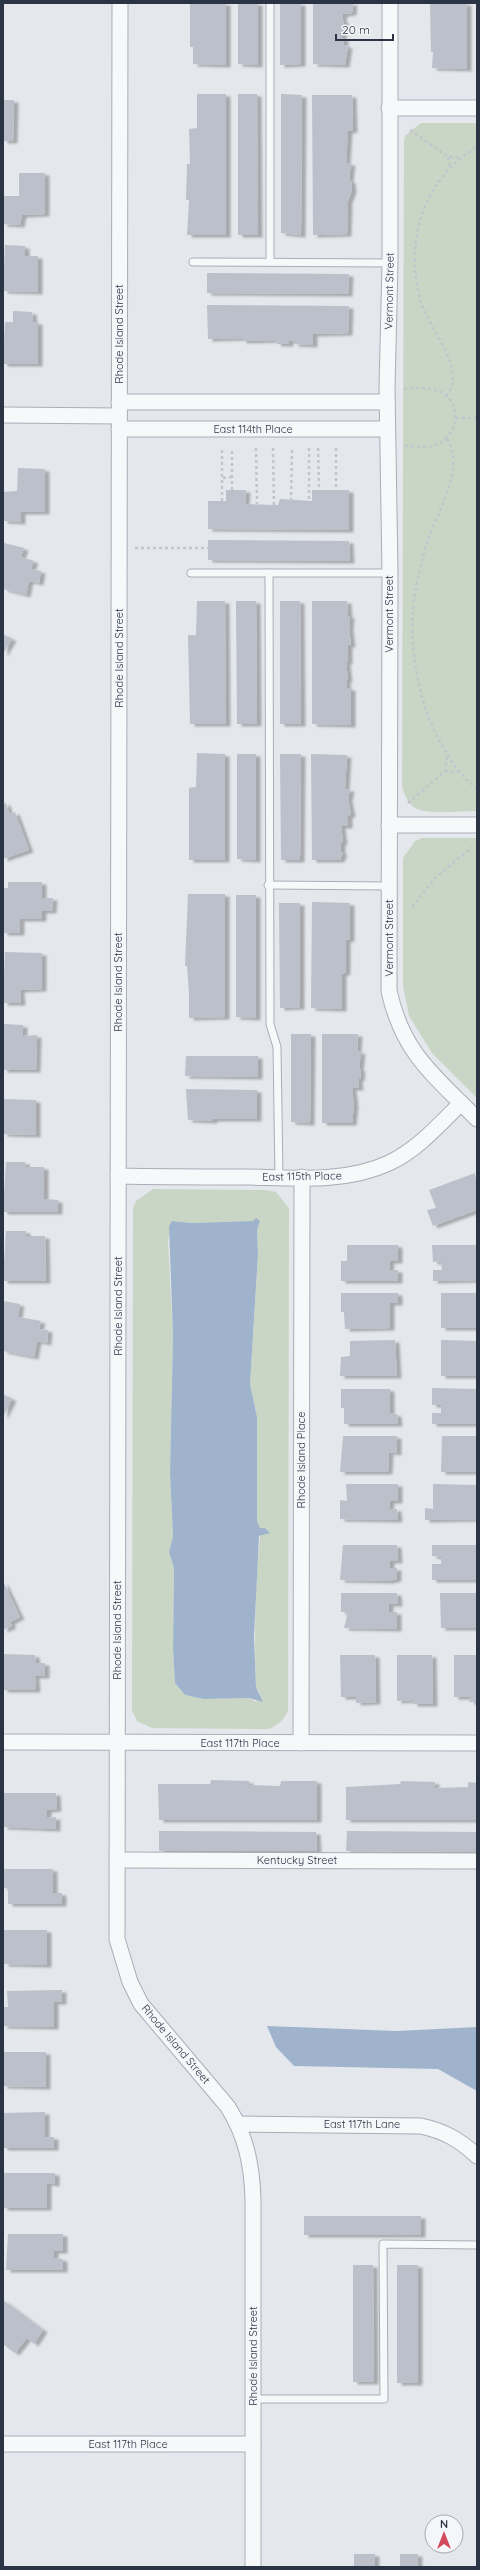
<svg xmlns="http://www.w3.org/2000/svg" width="480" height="2570" viewBox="0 0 480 2570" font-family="Quicksand,sans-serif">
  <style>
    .green { fill: #c9d6c5; fill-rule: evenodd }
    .water { fill: #9fb4cc }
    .building { fill: #bbc0ca; filter: url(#shadow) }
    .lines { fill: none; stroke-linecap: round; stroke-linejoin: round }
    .lane-casing { stroke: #a9aeb7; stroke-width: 9 }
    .street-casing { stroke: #a9aeb7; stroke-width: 17 }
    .path { stroke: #c2c5cb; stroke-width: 2.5; stroke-dasharray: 3 3; stroke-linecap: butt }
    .lane { stroke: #f7f8fa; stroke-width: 7 }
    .street { stroke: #f7f8fa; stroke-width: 15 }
    .labels { text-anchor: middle; stroke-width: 3; stroke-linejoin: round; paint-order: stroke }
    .street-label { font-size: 11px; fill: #2b3445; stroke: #f4f6f9 }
  </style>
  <defs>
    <filter id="shadow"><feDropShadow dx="4.5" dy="2.5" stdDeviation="1" flood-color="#0004"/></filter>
  </defs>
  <rect width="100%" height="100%" fill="#e4e7ec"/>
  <g class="green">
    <path d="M421 123H477V811C462 811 427 815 415 808 408 804 405 795 402 787L404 140 406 135Z"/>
    <polygon points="422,838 477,838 477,1098 432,1053 409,1016 403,986 403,858 415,841"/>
    <path d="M153 1189 266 1190 276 1192 289 1208 288 1710C285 1720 277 1726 268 1729L152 1728 137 1721 132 1710 133 1209 136 1201ZM172 1221 193 1223 260 1221 257 1230 258 1254 250 1384 257 1417V1521L260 1528 269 1532 260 1536C255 1586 254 1636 256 1687L260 1694 256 1702 249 1698 204 1699 185 1695 175 1683 173 1650 174 1568 169 1552 173 1536 170 1473 173 1336 168 1241Z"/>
  </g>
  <g class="water">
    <polygon points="256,1218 260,1221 257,1230 258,1254 250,1384 257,1417 257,1521 260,1528 265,1528 270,1533 259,1536 254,1637 256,1687 263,1702 249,1698 204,1699 185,1695 175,1683 173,1650 174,1568 169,1552 173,1536 170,1473 173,1336 169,1226 172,1221 193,1223 253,1221"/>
    <polygon points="267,2026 397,2031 477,2027 477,2091 438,2069 294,2066 276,2047"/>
  </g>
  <g class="building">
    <polygon points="190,3 226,3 226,65 193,64 193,47 190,47"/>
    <polygon points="238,3 258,3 258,65 238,64"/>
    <polygon points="280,3 301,3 301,64 280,65"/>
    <polygon points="313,3 353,3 352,13 343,14 342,20 344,20 344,30 341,38 344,38 344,45 348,46 345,65 313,64"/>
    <polygon points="430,3 467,3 467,69 432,68 433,52 431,52"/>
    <polygon points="197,94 226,94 226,235 187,235 189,200 186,200 187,164 190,164 189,129 197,128"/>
    <polygon points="238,94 257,94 258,235 238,235"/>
    <polygon points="281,94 302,95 301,235 281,233"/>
    <polygon points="312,95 352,95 353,130 348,131 346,163 351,163 349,180 351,181 352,190 348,201 347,234 313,235"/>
    <polygon points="3,100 14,100 13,141 3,141"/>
    <polygon points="19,173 45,173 45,214 22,215 20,225 3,224 3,196 19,196"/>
    <polygon points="5,245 25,246 25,256 38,256 38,292 3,291"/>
    <polygon points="207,273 349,274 348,294 207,293"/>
    <polygon points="207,305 349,306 348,333 313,334 313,345 294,344 294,341 289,340 289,344 277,344 276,340 242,341 242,338 208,339"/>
    <polygon points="13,311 32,312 33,322 38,322 38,364 3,364 5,322 13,322"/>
    <polygon points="18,468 45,469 45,512 21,512 21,522 3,521 3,492 17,491"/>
    <polygon points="226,490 246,490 245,504 273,505 278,505 280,499 312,501 312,490 349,490 349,530 208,529 208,501 226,501"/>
    <polygon points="208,540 349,541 350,561 208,560"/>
    <polygon points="4,543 24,548 21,557 34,561 31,569 41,571 39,583 29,581 26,595 3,589"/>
    <polygon points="197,601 225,601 226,724 190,724 188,635 196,635"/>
    <polygon points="236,601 256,601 257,724 237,724"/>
    <polygon points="280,601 300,601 301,724 280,724"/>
    <polygon points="312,601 347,601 348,616 350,616 349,628 351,645 348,645 348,662 346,662 348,680 346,680 347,688 351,688 351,725 312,724"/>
    <polygon points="3,634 12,639 3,654"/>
    <polygon points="197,753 225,754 225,860 189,860 189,788 196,787"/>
    <polygon points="237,754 256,754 256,860 237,859"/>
    <polygon points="280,754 301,754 300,860 281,860"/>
    <polygon points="311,754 347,755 345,789 350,789 348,799 351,814 348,816 348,826 341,826 343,842 341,843 341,852 343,852 340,860 312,860"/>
    <polygon points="6,803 9,814 15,812 29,850 3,859 3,804"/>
    <polygon points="8,882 42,882 42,898 53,898 52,911 42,911 42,919 20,919 20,933 3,933 4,888 8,888"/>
    <polygon points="188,894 225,894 225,1017 189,1018 189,994 187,966 185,966"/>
    <polygon points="236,895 256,895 256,1018 236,1017"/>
    <polygon points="312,902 350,903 350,939 346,940 346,972 342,974 342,1009 311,1008"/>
    <polygon points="279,903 300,903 300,1007 280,1008"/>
    <polygon points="5,952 42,953 42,989 20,990 21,1003 3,1003"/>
    <polygon points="4,1024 23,1025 23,1036 37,1035 36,1070 3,1070"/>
    <polygon points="291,1034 311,1034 310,1123 291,1122"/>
    <polygon points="322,1034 358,1034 357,1052 361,1051 359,1069 361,1069 360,1079 358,1079 359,1088 352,1088 354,1105 352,1123 322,1123"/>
    <polygon points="186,1056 258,1056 258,1077 185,1076"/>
    <polygon points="186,1089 257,1090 257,1119 213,1119 213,1121 188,1120"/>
    <polygon points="3,1099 36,1100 36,1135 3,1134"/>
    <polygon points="6,1162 25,1162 26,1167 44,1167 44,1199 58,1200 58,1212 3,1212"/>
    <polygon points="475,1173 477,1210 433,1226 427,1210 436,1208 429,1190"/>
    <polygon points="6,1231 26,1231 26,1236 45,1236 46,1281 3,1281"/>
    <polygon points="347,1245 398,1245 398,1261 390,1261 389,1270 398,1270 398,1281 341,1281 341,1261 347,1261"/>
    <polygon points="432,1245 477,1245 477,1280 433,1281 433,1270 442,1270 441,1261 433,1262"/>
    <polygon points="341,1293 398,1293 398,1303 390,1303 390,1328 345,1329 344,1312 341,1312"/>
    <rect x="441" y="1293" width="36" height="35"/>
    <polygon points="3,1301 20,1304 18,1317 41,1321 39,1329 48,1330 47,1343 37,1341 34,1357 3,1351"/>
    <polygon points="395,1340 397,1376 340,1376 341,1357 350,1356 350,1341"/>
    <polygon points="441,1340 477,1341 477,1376 441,1376"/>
    <polygon points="432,1388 477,1389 477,1424 432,1424 432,1413 441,1413 441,1405 432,1405"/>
    <polygon points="341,1389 390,1389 390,1413 397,1414 398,1424 344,1424 344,1408 341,1408"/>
    <polygon points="3,1394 12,1399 3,1417"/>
    <polygon points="343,1436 397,1436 397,1453 389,1452 388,1472 340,1472"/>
    <polygon points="442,1436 477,1436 477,1472 441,1472"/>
    <polygon points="346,1484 398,1484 398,1501 390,1501 389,1509 397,1509 398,1520 340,1519 340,1500 347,1501"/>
    <polygon points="433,1484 477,1485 477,1519 425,1520 425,1508 433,1509"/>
    <polygon points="343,1545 397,1545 398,1561 390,1561 390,1568 397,1568 397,1579 389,1581 340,1580"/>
    <polygon points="432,1545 477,1545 477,1580 432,1580 432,1564 441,1564 441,1557 432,1556"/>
    <polygon points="3,1581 20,1617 10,1622 12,1626 3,1630"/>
    <polygon points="341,1593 397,1593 398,1604 389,1604 389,1612 397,1612 397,1629 344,1628 348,1612 341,1612"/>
    <polygon points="440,1593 477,1593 477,1628 441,1628"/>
    <polygon points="3,1654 35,1655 36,1663 45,1663 45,1676 35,1676 36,1690 3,1690"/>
    <polygon points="340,1655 375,1655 376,1702 356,1703 356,1697 341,1697"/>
    <polygon points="397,1655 432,1655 433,1704 413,1704 413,1700 397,1701"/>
    <polygon points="454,1655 477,1655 477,1702 469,1702 471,1697 454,1697"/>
    <polygon points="211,1780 249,1781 249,1785 280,1786 281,1781 317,1781 317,1820 159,1820 158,1784 210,1784"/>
    <polygon points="401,1781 435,1782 435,1788 468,1787 468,1782 477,1783 477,1820 346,1820 346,1787 400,1784"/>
    <polygon points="3,1793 56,1793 57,1809 47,1810 47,1818 56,1817 56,1829 3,1827"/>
    <polygon points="159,1831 316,1832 317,1851 159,1851"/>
    <polygon points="347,1831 477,1832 477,1852 346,1851"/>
    <polygon points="3,1869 53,1869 53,1893 62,1893 62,1904 8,1904 8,1888 3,1888"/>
    <polygon points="3,1930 47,1930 47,1965 4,1964"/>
    <polygon points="62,1990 62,2002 54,2002 54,2027 3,2026 3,2007 8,2007 7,1991"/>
    <polygon points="4,2052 46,2052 46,2087 3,2086"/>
    <polygon points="45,2112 45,2137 54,2137 54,2148 3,2148 3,2113"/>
    <polygon points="4,2173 55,2173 55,2184 47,2183 47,2208 3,2208"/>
    <rect x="304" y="2216" width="117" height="19"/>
    <polygon points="8,2234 63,2234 63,2251 54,2251 54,2258 63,2259 63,2270 6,2270"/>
    <polygon points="353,2265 373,2265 374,2382 353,2382"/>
    <rect x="397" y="2265" width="21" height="118"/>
    <polygon points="3,2300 43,2330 34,2344 27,2338 15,2353 3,2344"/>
    <rect x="354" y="2554" width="21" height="13"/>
    <rect x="400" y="2554" width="18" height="13"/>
  </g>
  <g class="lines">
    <defs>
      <g id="lane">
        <polyline points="193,262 390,263"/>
        <polyline points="270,262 270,3"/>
        <polyline points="191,573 269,573"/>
        <polyline points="268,885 389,886"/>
        <polyline points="279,1177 277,1047 270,1024 269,573 390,573"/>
        <polyline points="253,2399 384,2399 383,2244 477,2245"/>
      </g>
      <g id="street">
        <path d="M120 3 117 1939 130 1982 141 2004 228 2107C246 2136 252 2165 253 2199V2567"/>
        <path d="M390 3V263L387 388 390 573 389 991C403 1054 434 1075 477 1119"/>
        <polyline points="389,108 477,108"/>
        <polyline points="119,402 387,402"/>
        <polyline points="3,415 119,416"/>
        <polyline points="119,429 387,429"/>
        <polyline points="389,825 477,825"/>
        <path d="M118 1176C162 1177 205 1177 249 1177 295 1178 346 1183 389 1163 417 1150 440 1124 461 1103"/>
        <polyline points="3,1742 477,1743"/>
        <polyline points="301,1743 302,1177"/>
        <polyline points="117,1860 477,1861"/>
        <path d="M239 2124 421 2126C444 2131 460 2140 477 2156"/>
        <polyline points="3,2444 253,2444"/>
      </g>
    </defs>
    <use href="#lane" class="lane-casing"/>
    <use href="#street" class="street-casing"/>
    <g class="path">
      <polyline points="410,130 448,157 461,157"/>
      <polyline points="448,157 450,166"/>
      <path d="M404 389C415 388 430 387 441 392 465 405 457 439 433 446 425 448 414 446 405 446"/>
      <path d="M446 396C469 371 428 328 421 302 404 244 422 179 477 147"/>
      <polyline points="456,418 477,418"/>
      <path d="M447 439C466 466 437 513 428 540 422 559 417 579 414 599 409 642 416 691 434 730 446 753 456 773 477 788"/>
      <polyline points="256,448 257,504"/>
      <polyline points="273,448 274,505"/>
      <polyline points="309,448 309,501"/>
      <polyline points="318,448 319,490"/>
      <polyline points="336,448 336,490"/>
      <polyline points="223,478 232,477"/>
      <polyline points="232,490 232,448"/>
      <polyline points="222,501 222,448"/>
      <polyline points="291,501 292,448"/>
      <polyline points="135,548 208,548"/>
      <polyline points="445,771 458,772"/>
      <polyline points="408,803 445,771 447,757"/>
      <polyline points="412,907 435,878 472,847"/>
    </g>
    <use href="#lane" class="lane"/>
    <use href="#street" class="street"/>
  </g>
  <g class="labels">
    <g class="street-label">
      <text transform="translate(389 291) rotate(-89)" y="4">Vermont Street</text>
      <text transform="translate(119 334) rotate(-90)" y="4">Rhode Island Street</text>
      <text x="253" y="433">East 114th Place</text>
      <text transform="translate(389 614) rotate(-90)" y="4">Vermont Street</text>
      <text transform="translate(119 658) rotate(-90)" y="4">Rhode Island Street</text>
      <text transform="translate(389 938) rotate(-90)" y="4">Vermont Street</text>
      <text transform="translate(118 982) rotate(-90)" y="4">Rhode Island Street</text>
      <text transform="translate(302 1176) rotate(-1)" y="4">East 115th Place</text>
      <text transform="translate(118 1306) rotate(-90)" y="4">Rhode Island Street</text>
      <text transform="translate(301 1460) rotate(-90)" y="4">Rhode Island Place</text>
      <text transform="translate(117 1630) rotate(-90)" y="4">Rhode Island Street</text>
      <text x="240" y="1747">East 117th Place</text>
      <text x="297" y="1864">Kentucky Street</text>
      <text transform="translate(176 2044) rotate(50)" y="4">Rhode Island Street</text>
      <text x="362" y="2128">East 117th Lane</text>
      <text transform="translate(253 2356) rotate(-90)" y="4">Rhode Island Street</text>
      <text x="128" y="2448">East 117th Place</text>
    </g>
  </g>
  <rect width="480" height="2570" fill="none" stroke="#2b3445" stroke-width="8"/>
  <g transform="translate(444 2534)"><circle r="19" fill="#f4f6f9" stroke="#a4a8b1"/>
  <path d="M0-3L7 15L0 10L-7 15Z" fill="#d1495b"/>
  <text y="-6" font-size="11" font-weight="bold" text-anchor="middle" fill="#2b3445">N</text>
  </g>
  <path d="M336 34v6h57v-6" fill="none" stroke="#2b3445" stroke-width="2"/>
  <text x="342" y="34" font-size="12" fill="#2b3445" stroke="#f4f6f9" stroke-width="3" paint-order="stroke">20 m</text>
</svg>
